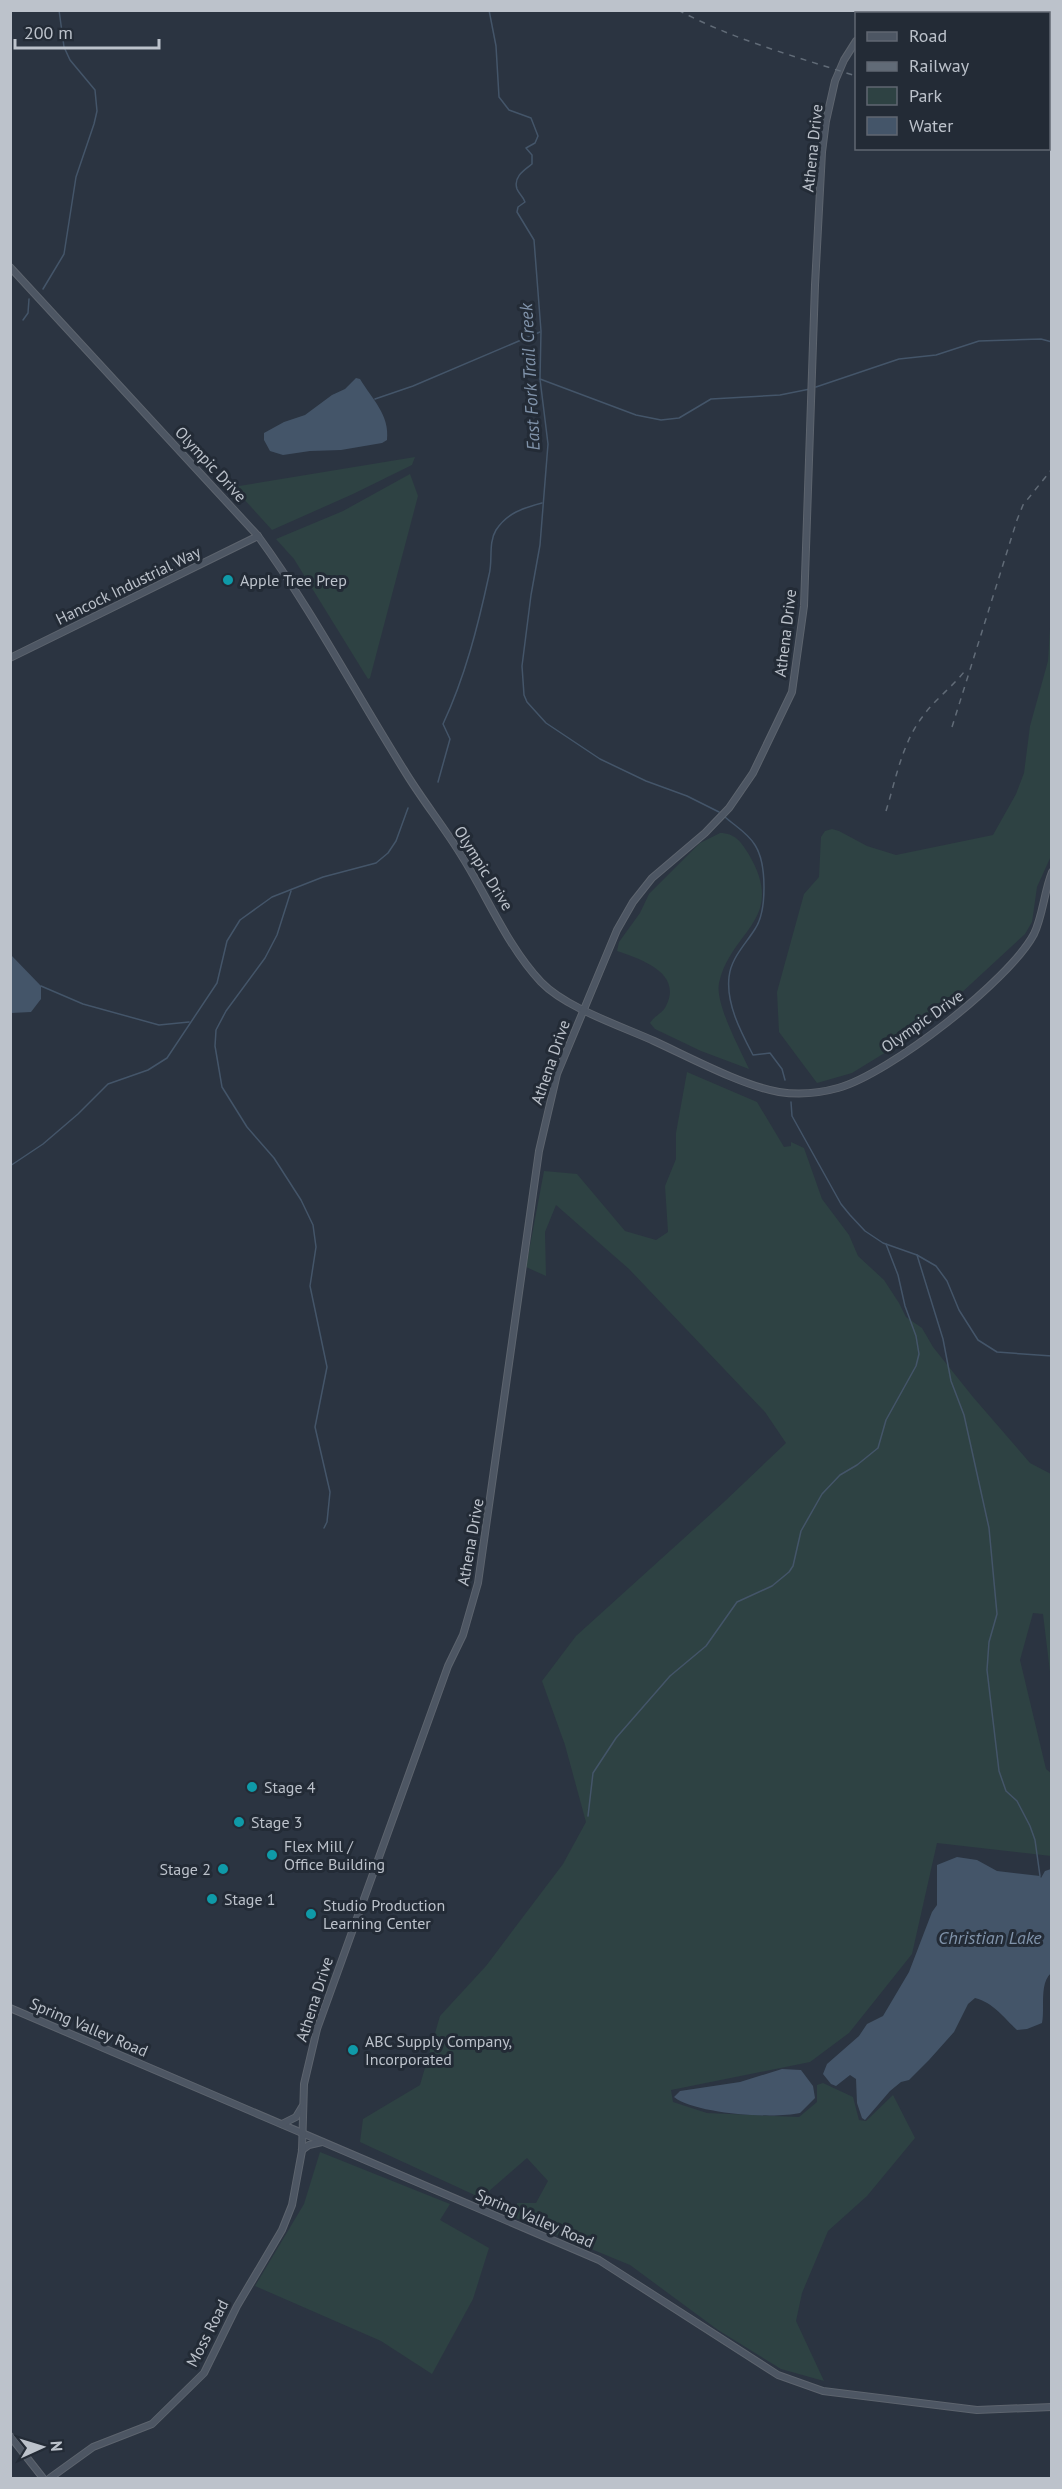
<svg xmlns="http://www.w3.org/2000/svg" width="1062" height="2489" viewBox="0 0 1062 2489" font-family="'PT Sans',sans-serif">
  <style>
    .green { fill: #2e4243 }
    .water { fill: #445569 }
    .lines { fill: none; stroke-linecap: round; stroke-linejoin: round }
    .stream { stroke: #445569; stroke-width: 1.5 }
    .secondary-casing { stroke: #5d646e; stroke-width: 8 }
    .secondary { stroke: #4d5663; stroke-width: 6 }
    .rail { stroke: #616b77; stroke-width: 1.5; stroke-dasharray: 6 6; stroke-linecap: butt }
    .culture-dot { fill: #0f9aa8; stroke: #232b36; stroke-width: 2 }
    .labels { text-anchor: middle; stroke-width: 6; stroke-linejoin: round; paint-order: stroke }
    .street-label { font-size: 16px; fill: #bcc2cb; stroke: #232b36 }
    .poi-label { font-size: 16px; fill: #bcc2cb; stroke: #232b36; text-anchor: start }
    .water-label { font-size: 18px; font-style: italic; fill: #8093aa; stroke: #232b36 }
  </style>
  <rect width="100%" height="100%" fill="#2b3441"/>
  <g class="green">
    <polygon points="415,457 412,465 353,494 272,530 233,487"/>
    <polygon points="410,474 418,496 370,678 368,679 294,559 276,539 343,511"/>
    <polygon points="1051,612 1051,856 1037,887 1032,922 1025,934 959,995 896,1046 852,1073 817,1083 779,1032 777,992 804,894 819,877 821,837 825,831 832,829 839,831 867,846 896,855 993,835 1016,794 1024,773 1030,726 1048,661"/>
    <path d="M720 833C735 833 741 842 748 853 788 920 731 929 719 983 715 1004 740 1049 749 1069L701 1051 655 1029 650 1023C654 1016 663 1013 666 1006 683 973 641 959 617 951L619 942 640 913 649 894 700 843Z"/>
    <polygon points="687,1072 757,1102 784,1147 791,1146 791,1142 804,1148 822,1199 849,1235 858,1256 884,1280 899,1303 906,1317 922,1328 933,1347 973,1397 1030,1463 1051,1474 1051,1680 1043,1614 1033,1613 1020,1660 1046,1769 1051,1773 1051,1856 937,1843 912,1954 849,2033 810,2062 671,2090 673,2102 707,2113 799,2117 817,2102 817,2085 823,2083 853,2097 859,2120 866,2121 893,2095 915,2138 867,2196 828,2231 802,2293 796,2321 824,2381 781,2369 718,2330 630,2265 516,2218 517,2203 536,2203 548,2181 527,2158 481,2198 360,2142 363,2119 420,2085 440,2016 486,1966 563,1864 586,1822 565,1745 542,1681 576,1636 724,1502 786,1443 765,1412 629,1269 556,1205 545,1232 546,1276 526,1267 544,1171 577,1174 625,1231 656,1240 668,1232 665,1186 676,1159 676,1133"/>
    <polygon points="320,2152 450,2204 440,2220 489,2248 473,2299 432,2374 381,2341 255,2286 304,2204"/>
  </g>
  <g class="water">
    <path d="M356 378 360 379C372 399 390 415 387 440L382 443 341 450 310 451 283 455 270 451 264 440V433L284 422 305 415 332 395 345 389Z"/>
    <polygon points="10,954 41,986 41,999 31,1012 11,1013"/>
    <path d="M957 1857 977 1860 997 1871 1040 1876 1041 1878 1045 1871 1051 1869V1973C1039 1984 1045 2008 1042 2023L1027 2029 1017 2030C1003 2017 994 2003 975 1998L968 2004 954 2032 929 2060 909 2080 901 2082 890 2091 865 2120 862 2118 857 2103 856 2079 850 2075 836 2086 831 2084 823 2074 827 2064 859 2036 867 2024 883 2016 909 1972 932 1912 937 1905V1865Z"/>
    <path d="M782 2069 801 2070 813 2086 815 2098 800 2113C774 2119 695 2114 674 2097L680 2091 740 2082Z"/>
  </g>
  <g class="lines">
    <g class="stream">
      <path d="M489 10 496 46 499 97 509 110 531 118 538 136 535 143 526 148 532 155V164C524 170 513 177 517 189 519 194 523 196 525 202L518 207 517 212 534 240 541 331 540 379 548 444 540 545 531 595 522 666 524 695 527 702 546 723 600 759 646 781 687 796 719 812"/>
      <polyline points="43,289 64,254 76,177 94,124 97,111 95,90 70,60 64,47 59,10"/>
      <polyline points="23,320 28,313 29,299"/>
      <polyline points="540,379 636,415 661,420 679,418 711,399 780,395 810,389"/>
      <polyline points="816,387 899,359 936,355 979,341 1041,339 1052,342"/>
      <polyline points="375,399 413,386 540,332"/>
      <path d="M438 782 450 739 443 724C465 677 478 626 489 575 493 561 488 543 496 530 507 513 523 508 542 503"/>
      <path d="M725 817C735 826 748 833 755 845 767 864 767 911 755 929 745 945 731 958 729 977 726 1004 741 1032 753 1055L770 1053 782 1069 785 1080"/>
      <polyline points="291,891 277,935 265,958 226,1011 216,1030 215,1046 222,1087 247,1127 274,1158 301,1200 313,1225 316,1247 310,1286 327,1367 315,1427 330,1492 327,1522 324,1528"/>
      <polyline points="41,986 83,1004 159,1025 189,1022"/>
      <polyline points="791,1102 792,1116 841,1204 850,1215 865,1231 883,1243 917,1255 936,1266 947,1281 959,1310 978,1340 997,1352 1052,1356"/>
      <polyline points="10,1166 43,1144 78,1114 108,1084 148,1070 167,1058 217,983 227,941 240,920 272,897 323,877 376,863 388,853 396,841 408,808"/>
      <polyline points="917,1255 943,1339 951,1381 964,1415 989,1528 997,1614 989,1642 987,1670 999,1771 1006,1791 1017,1801 1030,1826 1035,1840 1040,1876"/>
      <polyline points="588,1816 593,1773 616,1738 670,1676 706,1646 737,1602 772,1586 789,1572 793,1566 801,1531 822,1494 840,1475 857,1465 878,1448 886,1420 916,1366 919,1354 916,1336 905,1306 898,1275 886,1244"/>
    </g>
    <defs>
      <g id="secondary">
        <polyline points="882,14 885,10"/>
        <path d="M10 267 258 536C312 610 355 692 404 770 422 800 445 828 463 858 488 898 508 947 541 982 566 1008 621 1026 654 1041 689 1057 743 1086 779 1092 798 1095 820 1093 838 1088 889 1074 1009 981 1034 934 1043 915 1044 892 1052 872"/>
        <polyline points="10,658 258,536"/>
        <polyline points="10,2008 599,2260 778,2375 823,2391 977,2410 1052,2407"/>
        <polyline points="282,2124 296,2117 302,2107"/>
        <polyline points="302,2150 309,2145 322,2142"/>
        <polyline points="10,2436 43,2478"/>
        <polyline points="50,2478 93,2447 152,2424 204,2373 237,2306 282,2230 292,2205 302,2151 304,2084 317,2029 448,1666 463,1635 478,1583 539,1151 557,1074 617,930 633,902 652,878 705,833 729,808 753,773 792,692 804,606 815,285 822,152 826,121 835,81 844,60 856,41"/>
      </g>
    </defs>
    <use href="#secondary" class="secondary-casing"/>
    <use href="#secondary" class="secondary"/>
    <g class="rail">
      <path d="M678 10C734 40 797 57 856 76"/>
      <polyline points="1048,42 1052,44"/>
      <polyline points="1048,90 1052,91"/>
      <polyline points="1048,141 1052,142"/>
      <polyline points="952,727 1017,520 1023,505 1052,469"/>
      <path d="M886 811C896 779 902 743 923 716 936 698 954 686 967 668"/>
    </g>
  </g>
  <g class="culture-dot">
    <circle cx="228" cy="580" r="6"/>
    <circle cx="252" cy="1787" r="6"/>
    <circle cx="239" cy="1822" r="6"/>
    <circle cx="272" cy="1855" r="6"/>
    <circle cx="223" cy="1869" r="6"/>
    <circle cx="212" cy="1899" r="6"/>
    <circle cx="311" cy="1914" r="6"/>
    <circle cx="353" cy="2050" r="6"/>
  </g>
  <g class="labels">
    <g class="street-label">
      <text transform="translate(812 148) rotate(-84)" y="6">Athena Drive</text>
      <text transform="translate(211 464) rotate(47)" y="6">Olympic Drive</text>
      <text transform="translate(128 585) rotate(-26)" y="6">Hancock Industrial Way</text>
      <text transform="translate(785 633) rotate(-83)" y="6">Athena Drive</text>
      <text transform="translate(484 868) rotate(58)" y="6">Olympic Drive</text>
      <text transform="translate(922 1021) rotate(-35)" y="6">Olympic Drive</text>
      <text transform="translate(550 1062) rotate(-71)" y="6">Athena Drive</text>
      <text transform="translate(470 1542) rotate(-80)" y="6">Athena Drive</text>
      <text transform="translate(314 1999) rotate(-72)" y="6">Athena Drive</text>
      <text transform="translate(89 2027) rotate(23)" y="6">Spring Valley Road</text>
      <text transform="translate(535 2218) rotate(23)" y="6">Spring Valley Road</text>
      <text transform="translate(207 2333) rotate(-63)" y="6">Moss Road</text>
    </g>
    <g class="poi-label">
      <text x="240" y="586">Apple Tree Prep</text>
      <text x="264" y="1793">Stage 4</text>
      <text x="251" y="1828">Stage 3</text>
      <text x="284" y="1852">Flex Mill /<tspan x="284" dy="18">Office Building</tspan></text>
      <text x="211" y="1875" text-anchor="end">Stage 2</text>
      <text x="224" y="1905">Stage 1</text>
      <text x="323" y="1911">Studio Production<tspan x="323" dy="18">Learning Center</tspan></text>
      <text x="365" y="2047">ABC Supply Company,<tspan x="365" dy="18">Incorporated</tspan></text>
    </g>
    <g class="water-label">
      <text transform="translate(530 377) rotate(-93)" y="6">East Fork Trail Creek</text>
      <text x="990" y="1944">Christian Lake</text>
    </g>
  </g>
  <rect width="1062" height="2489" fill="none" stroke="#bcc2cb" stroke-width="24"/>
  <rect x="855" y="12" width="195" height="138" fill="#232b36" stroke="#606772" stroke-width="1.5"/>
  <rect x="867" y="32" width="30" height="9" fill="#4d5663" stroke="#606772" stroke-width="1.5"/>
  <text x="909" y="42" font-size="18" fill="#bcc2cb">Road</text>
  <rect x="867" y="62" width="30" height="9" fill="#616b77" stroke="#606772" stroke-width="1.5"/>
  <text x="909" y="72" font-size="18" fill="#bcc2cb">Railway</text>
  <rect x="867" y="87" width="30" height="18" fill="#2e4243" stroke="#606772" stroke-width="1.5"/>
  <text x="909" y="102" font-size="18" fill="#bcc2cb">Park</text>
  <rect x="867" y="117" width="30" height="18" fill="#445569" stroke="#606772" stroke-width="1.5"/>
  <text x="909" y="132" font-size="18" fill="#bcc2cb">Water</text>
  <g transform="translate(42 2447) rotate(86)" stroke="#232b36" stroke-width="4.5" paint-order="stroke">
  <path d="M0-4.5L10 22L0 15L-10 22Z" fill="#bcc2cb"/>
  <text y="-9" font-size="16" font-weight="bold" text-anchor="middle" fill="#bcc2cb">N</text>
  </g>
  <path d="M15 39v9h144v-9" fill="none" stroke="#bcc2cb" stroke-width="3"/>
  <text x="24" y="39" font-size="18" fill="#bcc2cb" stroke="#232b36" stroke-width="4.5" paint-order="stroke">200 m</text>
</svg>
